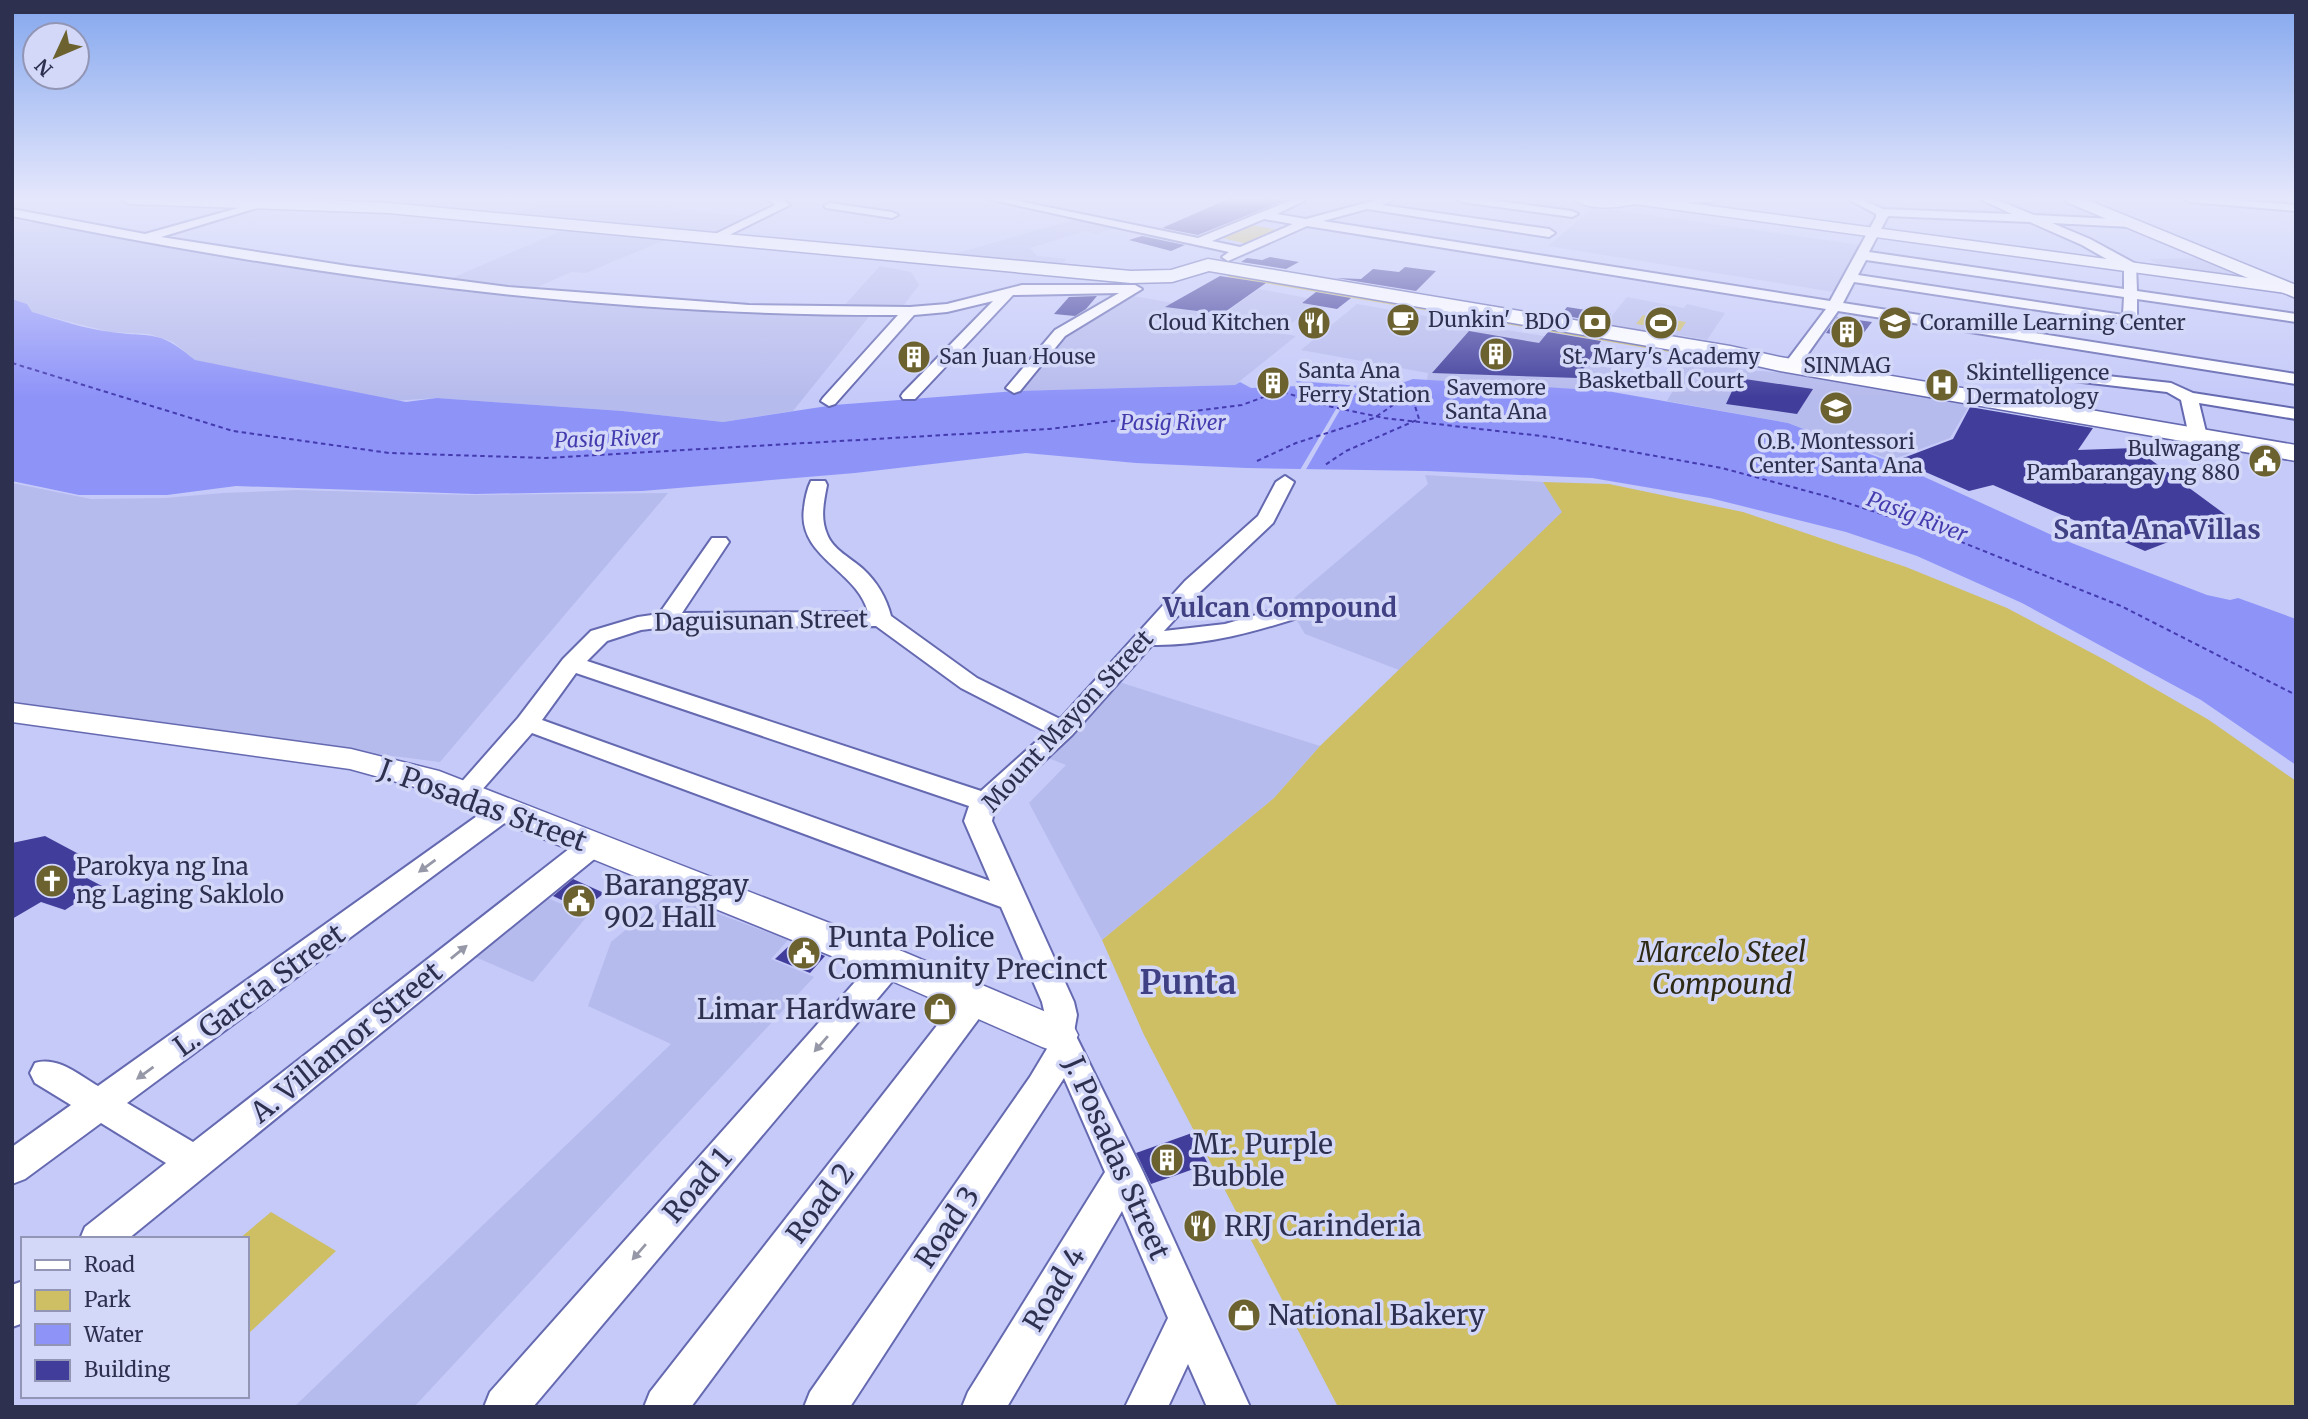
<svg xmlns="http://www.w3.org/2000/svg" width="2308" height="1419" viewBox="0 0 2308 1419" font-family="Merriweather,serif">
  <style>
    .built { fill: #b6bbed }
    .green { fill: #cebe64 }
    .water { fill: #8e93f8 }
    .pier { fill: #c5caf9 }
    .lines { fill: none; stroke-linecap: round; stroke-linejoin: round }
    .ferry { stroke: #443baf; stroke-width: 2; stroke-dasharray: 4.5 3.5; stroke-linecap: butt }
    .building { fill: #413e9b }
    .minor-casing { stroke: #6569b0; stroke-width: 4 }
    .tertiary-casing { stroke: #6569b0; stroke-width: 3 }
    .secondary-casing { stroke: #6569b0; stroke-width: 3 }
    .minor { fill: #fff; fill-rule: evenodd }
    .tertiary { fill: #fff; fill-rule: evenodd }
    .secondary { fill: #fff; fill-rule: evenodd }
    .oneway { fill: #9698a7 }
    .labels { text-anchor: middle; stroke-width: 7; stroke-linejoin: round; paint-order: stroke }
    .far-poi-label { font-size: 21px; fill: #2e304f; stroke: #d4d8f8; text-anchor: start }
    .far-water-label { font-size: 21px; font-style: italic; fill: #443baf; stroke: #d4d8f8 }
    .street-label { font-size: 24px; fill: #2e304f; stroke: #d4d8f8 }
    .poi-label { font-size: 24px; fill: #2e304f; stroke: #d4d8f8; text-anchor: start }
    .neighbourhood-label { font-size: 26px; font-weight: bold; fill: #404184; stroke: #d4d8f8 }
    .near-street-label { font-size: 28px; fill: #2e304f; stroke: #d4d8f8 }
    .near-poi-label { font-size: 28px; fill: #2e304f; stroke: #d4d8f8; text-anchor: start }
    .near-park-label { font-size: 28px; font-style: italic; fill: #2e2a15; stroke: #d4d8f8 }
    .near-quarter-label { font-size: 33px; font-weight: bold; fill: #404184; stroke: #d4d8f8 }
  </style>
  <rect width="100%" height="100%" fill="#c5caf9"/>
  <g class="built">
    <polygon points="564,199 672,199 654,206 751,217 716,234 508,214"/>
    <polygon points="1594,207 1860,245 1834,292 1548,246"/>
    <polygon points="12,219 30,223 47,220 132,239 415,285 660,309 871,314 793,411 723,422 622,411 437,398 393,401 221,367 195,360 173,342 149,334 110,332 31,312 27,304 12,299"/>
    <polygon points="1077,219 1117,227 1096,234 1085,231 1030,248 1037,256 1067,259 1058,267 946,256"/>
    <polygon points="566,229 667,239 586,273 571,272 531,290 445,281"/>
    <polygon points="2205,258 2252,278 2239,280 2169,270 2148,259"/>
    <polygon points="880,266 911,272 919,285 900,310 842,308"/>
    <polygon points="1259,289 1307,298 1301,303 1315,305 1279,333 1296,336 1235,385 1016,391 1064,333 1133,296 1226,312"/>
    <polygon points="1627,297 1684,308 1687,304 1725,313 1707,340 1679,335 1677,338 1604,326"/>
    <polygon points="1357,304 1471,324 1633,351 1607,391 1435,382 1427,380 1428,373 1301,350"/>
    <polygon points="1683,359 1748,370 1799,374 1970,404 1950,438 1891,460 1788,423 1667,401 1683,373 1679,367"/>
    <polygon points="1425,475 1543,482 1563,512 1399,670 1305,634 1287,604 1428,484"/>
    <polygon points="12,483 91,499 164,498 223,493 297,490 468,495 668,493 440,762 12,708"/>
    <polygon points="1116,681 1320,746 1274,798 1102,940 1029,803 1066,765 1043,756"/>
    <polygon points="668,895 788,940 771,959 814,977 414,1407 294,1407 671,1044 588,1006 611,942"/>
    <polygon points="545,897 588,915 533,982 473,956"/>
  </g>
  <g class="green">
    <polygon points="1252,225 1278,230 1248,244 1222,238"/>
    <polygon points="1225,273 1746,361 1734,363 1229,277"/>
    <polygon points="1643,315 1686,322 1680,331 1636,324"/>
    <polygon points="1543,482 1609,484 1743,512 1906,567 2007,608 2105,660 2209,720 2296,781 2296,1407 1338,1407 1144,1035 1102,940 1274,798 1320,746 1562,512"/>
    <polygon points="271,1212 336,1251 247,1335 247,1239 239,1239"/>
  </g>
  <path class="water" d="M12 299 27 304 32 312C57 319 84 329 111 332 154 338 158 329 195 360L406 402 437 398 622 411 723 422 834 405 1016 391 1235 385 1240 382 1251 388 1299 386 1296 381 1387 388 1413 379 1607 391 1788 423 1896 464 2056 537 2207 595 2230 600 2238 598 2296 619V765L2201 700 2022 603 1917 556 1846 532 1710 498 1592 478 1427 471 1246 468 1136 463 1026 453 855 473 642 491 475 494 236 486 167 495H79L12 481Z"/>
  <polygon class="pier" points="1352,382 1356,382 1305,471 1300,470"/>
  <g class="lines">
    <g class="ferry">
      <polyline points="12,363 233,431 389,453 546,458 1049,429 1242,405 1280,391 1328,406 1384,418 1550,437 1722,468 1829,497 1934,531 2121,606 2296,695"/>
      <polyline points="1257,461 1296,443 1374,418 1411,393 1419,419 1346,451 1325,465"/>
    </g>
  </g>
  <g class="building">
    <polygon points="1228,199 1288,199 1198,235 1162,228"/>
    <polygon points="1142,236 1185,245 1171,251 1129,240"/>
    <polygon points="1270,257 1299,262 1286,269 1241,262 1247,258 1262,260"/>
    <polygon points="1405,267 1436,271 1416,291 1336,278 1361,279 1373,269 1399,272"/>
    <polygon points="1220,276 1266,283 1222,314 1165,307"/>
    <polygon points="1316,292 1351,298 1337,309 1302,303"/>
    <polygon points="1097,296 1086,309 1075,316 1054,314 1069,297"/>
    <polygon points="1567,307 1611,314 1605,323 1561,315"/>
    <polygon points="1837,317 1872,322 1859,339 1826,333"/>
    <polygon points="1469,331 1539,343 1548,332 1601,341 1578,378 1432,373"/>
    <polygon points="1738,378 1813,389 1797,414 1726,404"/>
    <polygon points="1970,407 2093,428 2078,450 2135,448 2230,518 2145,551 1993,485 1969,491 1898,460 1953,439"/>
    <polygon points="45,836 90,860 83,876 102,886 65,910 41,902 12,919 12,843"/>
    <polygon points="573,879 604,893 583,910 553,896"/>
    <polygon points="792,943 825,956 810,973 775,959"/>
    <polygon points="1192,1133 1208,1164 1151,1184 1136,1153"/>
  </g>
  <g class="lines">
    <defs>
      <g id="minor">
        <path d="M270 199H287L161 237 348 266 508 287 749 305 910 307 947 304 1022 285H1135L1142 289 1065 336 1020 391 1014 393 1006 388 1055 330 1119 293 1013 295 915 399H903L901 396 903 393 993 301 947 312 914 315 835 404 829 406 821 401 823 398 898 315C600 316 304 276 12 216V209L145 234Z"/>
        <polygon points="768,199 781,199 790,205 717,241 707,238 775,205"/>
        <path d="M988 199H1009L1198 238 1294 199 1304 201 1277 214 1306 219 1380 199H1396L1382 205 1549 229 1555 233 1549 237 1367 209 1323 221 1830 301 1876 217V214L1848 199H1861L1883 209 2012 214 1980 199H1995L2034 215 2135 220 2137 223 2131 227 2052 223 2090 239 2136 264 2137 291 2296 314V322L2137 299V320L2130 324 1854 282 1843 303 2296 374V384L1838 311 1797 369 1791 371 1783 366 1826 309 1307 226 1228 261 1222 257 1229 252ZM1888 216 2030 222 2082 245 2124 269V289L1869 252ZM1264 219 1293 224 1240 247 1212 241ZM1866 260 2124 297 2123 315 1858 275Z"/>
        <polygon points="1456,199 1484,199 1572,211 1578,214 1572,217 1462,202"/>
        <polygon points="1649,199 1717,199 1711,202 1645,204 1643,202"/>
        <polygon points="2184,199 2226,199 2296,205 2296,211 2190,202"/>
        <polygon points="830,203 892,212 898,215 892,218 826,208 824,206"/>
        <polygon points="2071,372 2171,383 2193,393 2296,409 2296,419 2199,403 2207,436 2198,441 2189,436 2181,400 2167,392 2065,380 2063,377"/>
        <path d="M1285 476 1294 482 1273 523 1201 591 1164 631 1225 624 1301 602 1309 604 1312 609 1309 614C1259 631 1205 646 1152 645L1072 735 995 807 992 821 1074 1002 1077 1015 1074 1032 1143 1172 1250 1407H1207L1188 1364 1168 1407H1125L1168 1318 1122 1211 1007 1407H962L968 1392 1105 1172 1064 1078 850 1407H804L810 1392 1030 1077 1048 1047 1041 1035 1045 1015 1042 1002 1001 907 532 733 473 800 464 803 455 800 451 794 518 718 563 659 591 631 638 617 659 614 712 538H726L729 542 682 613 868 612C857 570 797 557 804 508 805 499 807 489 811 481H825L827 485C824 501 820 518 827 534 833 550 851 558 863 569 877 582 886 597 891 616L977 678 1060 719 1185 581 1258 516 1276 482ZM876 626 961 688 1047 732 981 791 587 661 607 641 641 630 666 627ZM576 673 969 806 964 821 990 881 542 720Z"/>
        <path d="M504 801 514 804 518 810 514 816 127 1103 193 1142 583 838 593 836 603 838 607 845 603 852 128 1239H80L85 1227 166 1163 101 1123 25 1179 12 1184V1147L71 1105 35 1083 30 1073 35 1063C58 1056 79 1075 98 1086L494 804Z"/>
        <polygon points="890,951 901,955 906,963 901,971 533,1407 484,1407 490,1392 879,955"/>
        <polygon points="975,988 986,991 991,1000 986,1009 691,1407 644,1407 650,1392 964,991"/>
        <polygon points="23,1281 23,1323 12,1327 12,1285"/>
      </g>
      <g id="tertiary">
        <path d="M1574 199H1658L2286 283 2295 288 2286 293 1634 204C1618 208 1588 211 1574 199Z"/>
        <polygon points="12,703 351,749 439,771 904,952 1072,1023 1078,1035 1072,1047 1057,1052 1042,1047 876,974 415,787 350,769 12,722"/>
      </g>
      <g id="secondary">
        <polygon points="121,199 302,199 388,203 1131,271 1171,270 1208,259 1730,346 1780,357 2296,445 2296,461 1780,371 1730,360 1209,271 1172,282 1131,283 388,213 129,204"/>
        <polygon points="2064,199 2085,199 2296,285 2296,298 2066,202"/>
      </g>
    </defs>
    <use href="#minor" class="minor-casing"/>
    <use href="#tertiary" class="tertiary-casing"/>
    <use href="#secondary" class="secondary-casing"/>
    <use href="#minor" class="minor"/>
    <use href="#tertiary" class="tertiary"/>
    <use href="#secondary" class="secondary"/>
  </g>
  <defs><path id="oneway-solid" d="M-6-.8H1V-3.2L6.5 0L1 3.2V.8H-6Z" transform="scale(1.75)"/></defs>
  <g class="oneway">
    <use href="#oneway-solid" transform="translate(427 866) rotate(144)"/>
    <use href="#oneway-solid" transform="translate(459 952) rotate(-39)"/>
    <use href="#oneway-solid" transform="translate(821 1044) rotate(131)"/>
    <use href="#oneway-solid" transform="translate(145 1073) rotate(144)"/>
    <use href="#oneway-solid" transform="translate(639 1252) rotate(131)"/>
  </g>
  <linearGradient id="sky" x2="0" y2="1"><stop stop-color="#84a7ee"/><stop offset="0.5" stop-color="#e5e7fc"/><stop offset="1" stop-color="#e5e7fc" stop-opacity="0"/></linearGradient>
  <rect width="2308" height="397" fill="url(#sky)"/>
  <defs>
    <symbol id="cafe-disc" viewBox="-11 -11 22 22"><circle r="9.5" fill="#6b622f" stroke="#d4d8f8"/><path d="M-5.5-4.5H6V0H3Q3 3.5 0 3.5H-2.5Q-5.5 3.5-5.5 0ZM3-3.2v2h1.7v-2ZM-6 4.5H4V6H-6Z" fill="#fff"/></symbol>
    <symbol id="bank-disc" viewBox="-11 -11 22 22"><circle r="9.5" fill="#6b622f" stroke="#d4d8f8"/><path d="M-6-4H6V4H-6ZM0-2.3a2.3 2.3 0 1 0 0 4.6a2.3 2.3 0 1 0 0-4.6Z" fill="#fff"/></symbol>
    <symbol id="restaurant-disc" viewBox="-11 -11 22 22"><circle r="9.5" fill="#6b622f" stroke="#d4d8f8"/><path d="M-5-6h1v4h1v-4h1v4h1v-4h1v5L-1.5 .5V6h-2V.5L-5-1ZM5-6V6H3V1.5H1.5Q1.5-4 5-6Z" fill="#fff"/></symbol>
    <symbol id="stadium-disc" viewBox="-11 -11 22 22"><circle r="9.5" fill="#6b622f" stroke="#d4d8f8"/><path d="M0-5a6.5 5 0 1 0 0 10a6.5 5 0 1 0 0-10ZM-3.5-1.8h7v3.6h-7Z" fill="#fff"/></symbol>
    <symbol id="school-disc" viewBox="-11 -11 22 22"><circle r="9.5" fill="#6b622f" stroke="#d4d8f8"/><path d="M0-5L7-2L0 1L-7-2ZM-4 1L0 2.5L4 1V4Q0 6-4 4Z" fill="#fff"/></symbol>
    <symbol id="building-disc" viewBox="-11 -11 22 22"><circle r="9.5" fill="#6b622f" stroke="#d4d8f8"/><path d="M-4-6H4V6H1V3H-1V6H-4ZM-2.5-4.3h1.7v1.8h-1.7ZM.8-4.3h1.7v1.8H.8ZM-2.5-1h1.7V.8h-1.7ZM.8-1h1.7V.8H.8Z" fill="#fff"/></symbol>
    <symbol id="hospital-disc" viewBox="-11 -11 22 22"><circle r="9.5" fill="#6b622f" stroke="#d4d8f8"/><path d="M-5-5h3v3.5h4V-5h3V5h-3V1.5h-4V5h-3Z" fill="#fff"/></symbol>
    <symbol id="civic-disc" viewBox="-11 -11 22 22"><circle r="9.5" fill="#6b622f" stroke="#d4d8f8"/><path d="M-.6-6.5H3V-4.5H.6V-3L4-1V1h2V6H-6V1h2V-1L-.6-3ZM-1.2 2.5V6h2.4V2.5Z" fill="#fff"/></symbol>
    <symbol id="church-disc" viewBox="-11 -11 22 22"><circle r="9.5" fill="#6b622f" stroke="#d4d8f8"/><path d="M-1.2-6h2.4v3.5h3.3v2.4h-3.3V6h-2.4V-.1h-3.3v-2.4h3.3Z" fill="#fff"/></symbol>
    <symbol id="shop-disc" viewBox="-11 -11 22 22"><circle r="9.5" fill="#6b622f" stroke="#d4d8f8"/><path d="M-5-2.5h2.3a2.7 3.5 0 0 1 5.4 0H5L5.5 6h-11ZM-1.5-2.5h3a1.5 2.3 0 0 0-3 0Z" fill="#fff"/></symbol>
  </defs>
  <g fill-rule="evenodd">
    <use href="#cafe-disc" x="1384" y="301" width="38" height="38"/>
    <use href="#bank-disc" x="1576" y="303" width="38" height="38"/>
    <use href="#restaurant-disc" x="1295" y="304" width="38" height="38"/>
    <use href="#stadium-disc" x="1642" y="304" width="38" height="38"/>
    <use href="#school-disc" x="1876" y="304" width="38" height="38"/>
    <use href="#building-disc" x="1828" y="313" width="38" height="38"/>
    <use href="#building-disc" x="1477" y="335" width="38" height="38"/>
    <use href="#building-disc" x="895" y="338" width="38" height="38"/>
    <use href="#building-disc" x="1254" y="364" width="38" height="38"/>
    <use href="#hospital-disc" x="1923" y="366" width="38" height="38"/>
    <use href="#school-disc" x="1817" y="389" width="38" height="38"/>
    <use href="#civic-disc" x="2246" y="442" width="38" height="38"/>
    <use href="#church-disc" x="33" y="862" width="38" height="38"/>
    <use href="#civic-disc" x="560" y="882" width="38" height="38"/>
    <use href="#civic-disc" x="785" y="934" width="38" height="38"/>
    <use href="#shop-disc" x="921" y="990" width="38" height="38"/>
    <use href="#building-disc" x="1148" y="1141" width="38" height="38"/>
    <use href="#restaurant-disc" x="1181" y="1207" width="38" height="38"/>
    <use href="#shop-disc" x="1225" y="1296" width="38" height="38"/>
  </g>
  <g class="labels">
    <g class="far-poi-label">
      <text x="1428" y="327">Dunkin'</text>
      <text x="1570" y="329" text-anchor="end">BDO</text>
      <text x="1290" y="330" text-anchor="end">Cloud Kitchen</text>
      <text x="1920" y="330">Coramille Learning Center</text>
      <text x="939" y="364">San Juan House</text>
      <text x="1661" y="364" text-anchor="middle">St. Mary's Academy<tspan x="1661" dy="24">Basketball Court</tspan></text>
      <text x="1847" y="373" text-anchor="middle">SINMAG</text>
      <text x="1298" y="378">Santa Ana<tspan x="1298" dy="24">Ferry Station</tspan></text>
      <text x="1966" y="380">Skintelligence<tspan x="1966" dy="24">Dermatology</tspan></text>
      <text x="1496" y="395" text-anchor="middle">Savemore<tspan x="1496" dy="24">Santa Ana</tspan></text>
      <text x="1836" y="449" text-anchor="middle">O.B. Montessori<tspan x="1836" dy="24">Center Santa Ana</tspan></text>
      <text x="2240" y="456" text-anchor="end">Bulwagang<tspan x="2240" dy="24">Pambarangay ng 880</tspan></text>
    </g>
    <g class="far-water-label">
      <text x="1173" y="430">Pasig River</text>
      <text transform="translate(607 439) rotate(-2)" y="7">Pasig River</text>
      <text transform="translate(1917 517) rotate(21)" y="7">Pasig River</text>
    </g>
    <g class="street-label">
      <text transform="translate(761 621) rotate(-1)" y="8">Daguisunan Street</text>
      <text transform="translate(1068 721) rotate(-47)" y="8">Mount Mayon Street</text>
    </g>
    <g class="poi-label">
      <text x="76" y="875">Parokya ng Ina<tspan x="76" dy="28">ng Laging Saklolo</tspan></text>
    </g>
    <g class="neighbourhood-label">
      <text x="2157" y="539">Santa Ana Villas</text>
      <text x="1280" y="617">Vulcan Compound</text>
    </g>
    <g class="near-street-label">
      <text transform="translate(483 805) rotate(20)" y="10">J. Posadas Street</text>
      <text transform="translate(259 990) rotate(-36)" y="10">L. Garcia Street</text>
      <text transform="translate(346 1042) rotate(-39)" y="10">A. Villamor Street</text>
      <text transform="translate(1117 1158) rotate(66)" y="10">J. Posadas Street</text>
      <text transform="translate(697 1185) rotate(-49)" y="10">Road 1</text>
      <text transform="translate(820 1203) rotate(-53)" y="10">Road 2</text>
      <text transform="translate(947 1227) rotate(-56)" y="10">Road 3</text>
      <text transform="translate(1054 1289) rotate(-59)" y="10">Road 4</text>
    </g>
    <g class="near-poi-label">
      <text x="604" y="895">Baranggay<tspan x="604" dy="32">902 Hall</tspan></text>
      <text x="828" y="947">Punta Police<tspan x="828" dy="32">Community Precinct</tspan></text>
      <text x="916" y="1019" text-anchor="end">Limar Hardware</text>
      <text x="1192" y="1154">Mr. Purple<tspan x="1192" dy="32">Bubble</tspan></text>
      <text x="1224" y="1236">RRJ Carinderia</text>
      <text x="1268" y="1325">National Bakery</text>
    </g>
    <g class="near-park-label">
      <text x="1722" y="962">Marcelo Steel<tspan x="1722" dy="32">Compound</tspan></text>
    </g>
    <g class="near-quarter-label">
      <text x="1188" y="994">Punta</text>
    </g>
  </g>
  <rect width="2308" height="1419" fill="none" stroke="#2e304f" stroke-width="28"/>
  <rect x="21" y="1237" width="228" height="161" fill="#d4d8f8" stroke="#9295b4" stroke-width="2"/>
  <rect x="35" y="1260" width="35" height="10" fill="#ffffff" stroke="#9295b4" stroke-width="2"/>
  <text x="84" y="1272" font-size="21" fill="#2e304f">Road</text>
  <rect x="35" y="1290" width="35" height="21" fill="#cebe64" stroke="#9295b4" stroke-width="2"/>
  <text x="84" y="1307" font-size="21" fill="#2e304f">Park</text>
  <rect x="35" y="1324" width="35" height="21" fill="#8e93f8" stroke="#9295b4" stroke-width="2"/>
  <text x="84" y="1342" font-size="21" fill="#2e304f">Water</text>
  <rect x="35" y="1360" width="35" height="21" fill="#413e9b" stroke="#9295b4" stroke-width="2"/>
  <text x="84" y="1377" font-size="21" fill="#2e304f">Building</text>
  <g transform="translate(56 56) rotate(226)"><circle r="33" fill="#d4d8f8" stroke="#9295b4" stroke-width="2"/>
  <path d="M0-5L12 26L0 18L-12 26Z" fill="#6b622f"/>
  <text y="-10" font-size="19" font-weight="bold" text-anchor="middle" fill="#2e304f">N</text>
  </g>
</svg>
